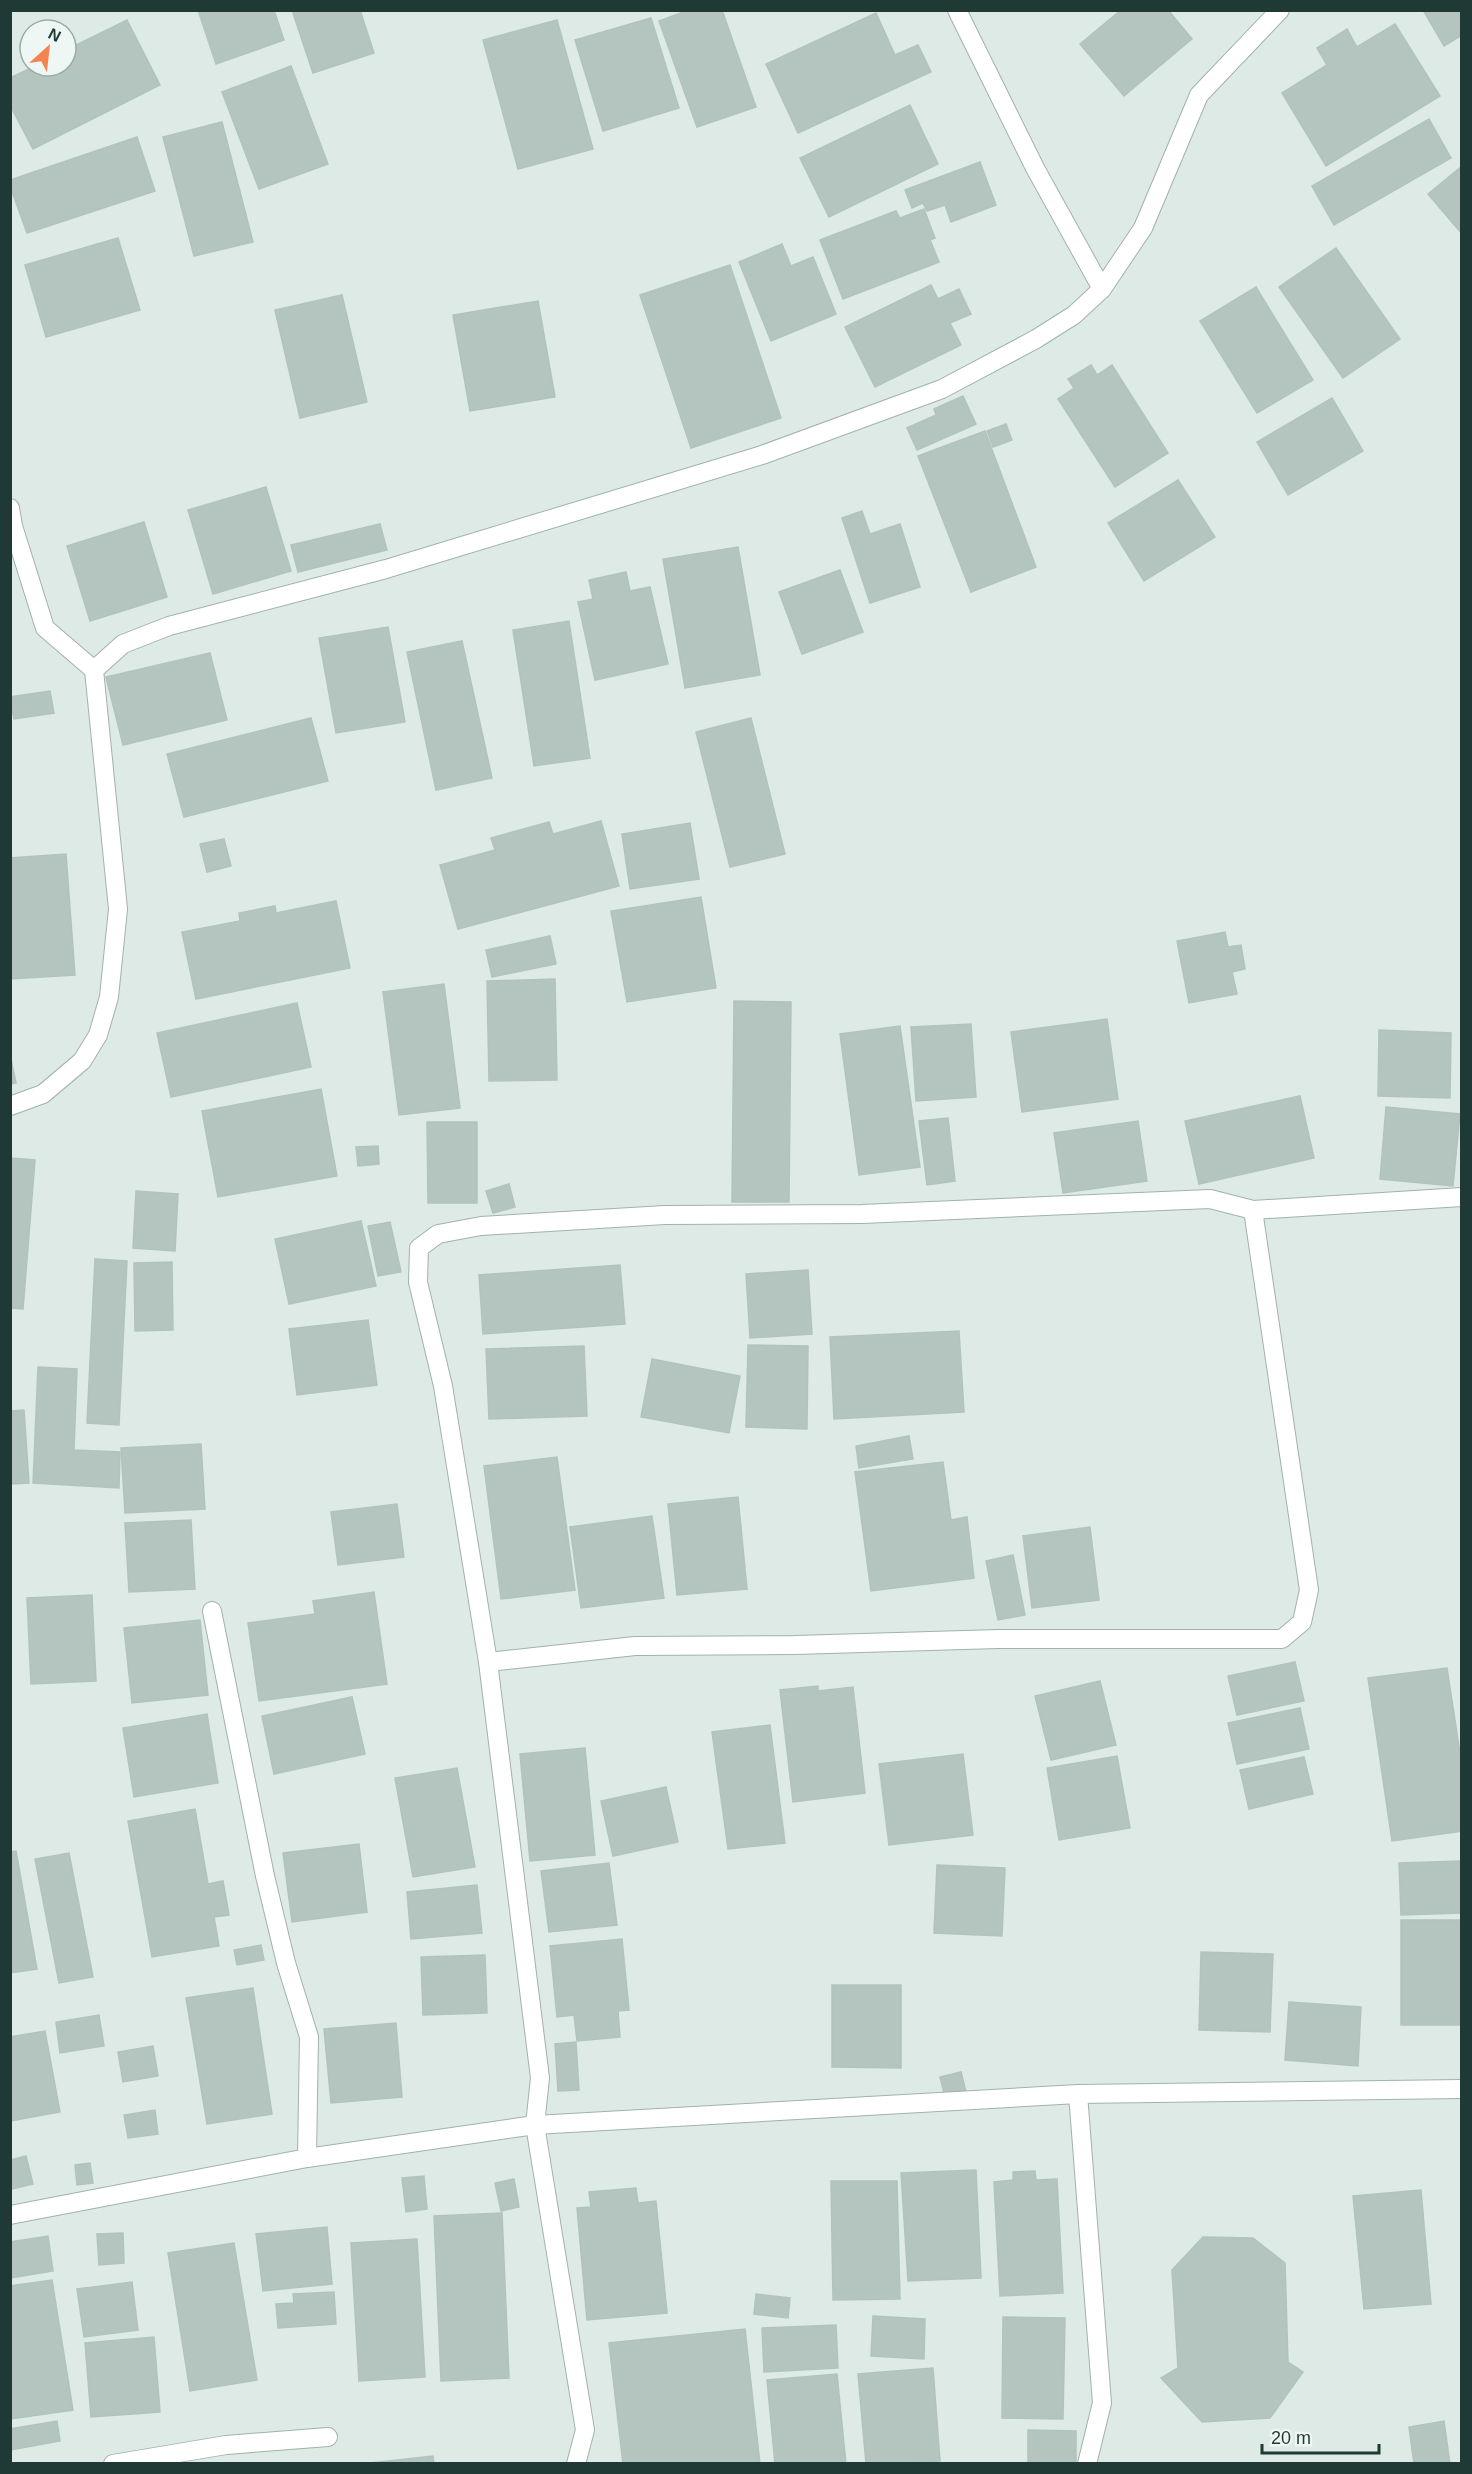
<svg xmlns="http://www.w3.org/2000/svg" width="1472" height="2474" viewBox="0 0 1472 2474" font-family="Helvetica,sans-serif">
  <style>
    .building { fill: #b3c5be; stroke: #b0c4bd; stroke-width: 1.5 }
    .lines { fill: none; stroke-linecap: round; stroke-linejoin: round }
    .minor-casing { stroke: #a1b2ac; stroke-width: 20 }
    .minor { stroke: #fff; stroke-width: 18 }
  </style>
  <rect width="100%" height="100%" fill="#deeae5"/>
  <g class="building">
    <polygon points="198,10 274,10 284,40 216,64"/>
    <polygon points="292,10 360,10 374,53 313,73"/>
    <polygon points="689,10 722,10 756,107 697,127 659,21"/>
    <polygon points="1121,10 1168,10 1192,39 1124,96 1080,44"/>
    <polygon points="1423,10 1462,10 1462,35 1444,46"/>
    <polygon points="876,13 895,55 918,45 931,72 798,133 766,64"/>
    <polygon points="651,18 679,108 603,131 575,40"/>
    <polygon points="127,20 160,85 33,149 10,105 10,78 35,66 66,66 66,50"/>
    <polygon points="557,20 593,149 518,169 483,40"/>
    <polygon points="1395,24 1440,96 1326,166 1282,93 1327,65 1317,48 1347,29 1357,47"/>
    <polygon points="291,66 328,164 259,189 222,92"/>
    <polygon points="910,105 938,164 829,217 800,158"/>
    <polygon points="1429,119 1451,158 1334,225 1312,186"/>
    <polygon points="222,122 253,242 194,256 163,137"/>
    <polygon points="137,137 155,191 27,233 10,186 10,180"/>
    <polygon points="980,162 996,205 951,222 945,205 927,211 923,203 912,208 905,190"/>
    <polygon points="1462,166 1462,234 1428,194"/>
    <polygon points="924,209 935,238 930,240 939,262 843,299 820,240 896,211 900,218"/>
    <polygon points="118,238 140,310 46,337 25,265"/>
    <polygon points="782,244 791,266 813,257 836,314 771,341 739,262"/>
    <polygon points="1336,248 1400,339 1343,378 1279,287"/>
    <polygon points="730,265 781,418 691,448 640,295"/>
    <polygon points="931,285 938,299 959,289 971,314 950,323 961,345 875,387 845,327"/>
    <polygon points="1256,287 1313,380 1257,413 1200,321"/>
    <polygon points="342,295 367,402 300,418 275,310"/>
    <polygon points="538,301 555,397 470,411 453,315"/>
    <polygon points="1091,365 1097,375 1112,365 1168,453 1115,487 1058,399 1074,388 1068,379"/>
    <polygon points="963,396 976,424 917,450 907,428 936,415 934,409"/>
    <polygon points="1332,398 1363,451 1288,495 1257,442"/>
    <polygon points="1006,424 1012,440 993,447 987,431"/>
    <polygon points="985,431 1036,567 971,592 918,456"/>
    <polygon points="1178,480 1215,537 1144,581 1108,523"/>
    <polygon points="266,487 291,571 213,594 188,510"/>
    <polygon points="862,511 870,534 900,524 920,587 870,603 842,518"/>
    <polygon points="144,522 167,597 90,621 67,546"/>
    <polygon points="380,524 387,550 298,572 291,545"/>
    <polygon points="738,547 760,675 685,688 663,559"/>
    <polygon points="840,570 863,632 802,654 779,592"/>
    <polygon points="626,572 630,591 650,587 668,664 595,680 578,602 593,599 589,580"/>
    <polygon points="569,621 590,758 534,766 513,630"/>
    <polygon points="388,627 405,722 336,733 319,638"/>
    <polygon points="462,641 492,778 436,790 407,652"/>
    <polygon points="210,653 227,720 123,745 106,677"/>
    <polygon points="50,691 54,713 14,719 10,697"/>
    <polygon points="311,718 328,781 184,817 167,754"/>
    <polygon points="751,718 785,854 730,867 696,732"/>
    <polygon points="601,821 619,886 458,929 440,865 495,850 491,838 549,822 553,834"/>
    <polygon points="690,823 699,879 630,889 622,834"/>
    <polygon points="224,839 231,866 207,872 200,844"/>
    <polygon points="66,854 75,975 10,979 10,858"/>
    <polygon points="701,897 716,988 627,1002 611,911"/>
    <polygon points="336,901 350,968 196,999 182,932 240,921 239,913 275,906 276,913"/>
    <polygon points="1225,932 1228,947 1241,945 1245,969 1232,972 1237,994 1189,1003 1177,941"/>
    <polygon points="550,936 556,964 492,977 486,950"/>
    <polygon points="555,979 557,1080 489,1081 487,981"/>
    <polygon points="444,984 460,1108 399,1115 383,992"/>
    <polygon points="734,1001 791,1002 789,1202 732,1202"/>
    <polygon points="297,1003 311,1067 171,1097 157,1033"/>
    <polygon points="1107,1019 1118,1099 1022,1112 1011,1032"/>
    <polygon points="971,1024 976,1097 916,1101 911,1027"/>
    <polygon points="900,1026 920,1167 859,1175 840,1034"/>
    <polygon points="1379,1030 1451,1033 1450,1098 1378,1096"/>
    <polygon points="10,1055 16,1083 10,1084"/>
    <polygon points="321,1089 337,1176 218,1197 202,1111"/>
    <polygon points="1300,1096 1314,1158 1199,1184 1185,1121"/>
    <polygon points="1386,1107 1460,1114 1453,1186 1380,1179"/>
    <polygon points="948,1118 955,1181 927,1185 919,1121"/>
    <polygon points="1138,1121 1147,1181 1063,1193 1054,1133"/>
    <polygon points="427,1122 477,1122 477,1203 428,1203"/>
    <polygon points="378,1146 379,1164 358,1166 356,1147"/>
    <polygon points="10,1158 35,1160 23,1309 10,1308"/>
    <polygon points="509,1184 515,1207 493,1213 486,1191"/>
    <polygon points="136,1191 178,1194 175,1251 133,1248"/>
    <polygon points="361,1221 376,1286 289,1304 275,1239"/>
    <polygon points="390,1222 401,1272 378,1276 368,1226"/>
    <polygon points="95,1259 127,1261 119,1425 87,1423"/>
    <polygon points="172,1262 173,1330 135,1331 134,1263"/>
    <polygon points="620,1265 625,1324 483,1334 479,1275"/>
    <polygon points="808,1270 812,1334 750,1338 746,1274"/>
    <polygon points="368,1320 377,1385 297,1395 289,1329"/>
    <polygon points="959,1331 964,1412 834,1419 830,1337"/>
    <polygon points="748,1345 808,1346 807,1429 746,1427"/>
    <polygon points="584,1346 587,1416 489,1419 486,1349"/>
    <polygon points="652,1359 740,1376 729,1433 641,1417"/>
    <polygon points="38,1367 77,1369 74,1450 120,1452 119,1488 33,1483"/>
    <polygon points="24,1410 29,1483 10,1484 10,1411"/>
    <polygon points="909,1436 913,1459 859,1468 856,1446"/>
    <polygon points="201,1444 205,1509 125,1513 121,1448"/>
    <polygon points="557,1457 575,1590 501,1599 484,1466"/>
    <polygon points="943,1462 951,1520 967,1517 974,1578 871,1591 855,1472"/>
    <polygon points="738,1497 747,1589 677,1595 668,1504"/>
    <polygon points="397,1504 404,1557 338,1565 331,1512"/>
    <polygon points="652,1516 664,1598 581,1608 570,1527"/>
    <polygon points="191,1520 195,1589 129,1592 125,1523"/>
    <polygon points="1090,1527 1099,1600 1032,1608 1023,1536"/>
    <polygon points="1013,1555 1025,1615 998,1620 986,1561"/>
    <polygon points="374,1592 387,1684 259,1701 248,1623 315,1614 313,1601"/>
    <polygon points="92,1595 96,1681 31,1684 27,1598"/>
    <polygon points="200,1620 208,1695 132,1703 124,1628"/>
    <polygon points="1295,1662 1304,1701 1237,1715 1228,1676"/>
    <polygon points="1447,1668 1462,1766 1462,1831 1392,1841 1368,1678"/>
    <polygon points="1100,1681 1116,1745 1051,1760 1035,1696"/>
    <polygon points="818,1686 818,1691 853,1687 865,1793 793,1802 780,1690"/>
    <polygon points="352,1697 365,1754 274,1774 262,1716"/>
    <polygon points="1300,1708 1309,1749 1237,1764 1228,1723"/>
    <polygon points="207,1714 218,1783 134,1797 123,1728"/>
    <polygon points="770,1725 785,1843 728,1849 712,1732"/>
    <polygon points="585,1748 595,1855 530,1861 520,1754"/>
    <polygon points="963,1754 973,1835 889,1845 879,1764"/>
    <polygon points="1117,1756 1130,1828 1059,1840 1047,1768"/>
    <polygon points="1304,1757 1313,1794 1249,1809 1240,1770"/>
    <polygon points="457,1768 475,1867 413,1877 395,1778"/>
    <polygon points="666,1787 678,1842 613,1856 601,1801"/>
    <polygon points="195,1809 208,1884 223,1881 229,1915 214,1917 219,1946 152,1957 128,1821"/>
    <polygon points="359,1844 367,1912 292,1922 283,1853"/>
    <polygon points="16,1851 37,1969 10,1973 10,1852"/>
    <polygon points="69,1853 93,1977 59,1983 35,1859"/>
    <polygon points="1462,1861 1462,1913 1401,1915 1399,1863"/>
    <polygon points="609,1863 617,1925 549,1932 541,1871"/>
    <polygon points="937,1865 1005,1868 1002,1936 934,1933"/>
    <polygon points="477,1885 482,1933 411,1939 407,1892"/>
    <rect x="1401" y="1920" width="61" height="105"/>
    <polygon points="622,1939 629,2010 618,2011 620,2037 577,2041 574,2015 557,2017 550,1946"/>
    <polygon points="261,1945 264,1960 237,1965 234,1950"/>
    <polygon points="1201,1952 1273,1954 1270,2032 1199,2030"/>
    <polygon points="485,1955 487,2013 423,2015 421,1957"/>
    <polygon points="832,1985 901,1985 901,2068 832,2067"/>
    <polygon points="253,1988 272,2114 207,2124 186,1998"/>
    <polygon points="1289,2002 1361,2007 1358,2066 1285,2060"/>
    <polygon points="99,2015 104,2046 60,2053 56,2022"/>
    <polygon points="396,2023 402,2097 331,2103 324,2029"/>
    <polygon points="45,2031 60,2112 10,2121 10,2037"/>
    <polygon points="576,2042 579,2090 558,2091 555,2044"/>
    <polygon points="153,2046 158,2076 123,2082 118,2052"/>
    <polygon points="961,2072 966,2092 945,2097 940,2077"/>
    <polygon points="155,2110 158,2134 128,2138 124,2115"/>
    <polygon points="26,2156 33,2184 12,2189 10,2160"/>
    <polygon points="90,2163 93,2183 77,2185 75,2165"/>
    <polygon points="976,2170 981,2278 908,2281 901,2173"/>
    <polygon points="1035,2171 1036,2180 1057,2179 1063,2293 1000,2296 994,2182 1013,2180 1013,2172"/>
    <polygon points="424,2176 427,2209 406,2212 402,2178"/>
    <polygon points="514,2179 519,2207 501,2211 495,2183"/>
    <polygon points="831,2181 897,2181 900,2299 833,2300"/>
    <polygon points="636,2188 638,2203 656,2201 667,2313 587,2320 577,2208 591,2207 589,2192"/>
    <polygon points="1421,2190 1431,2304 1364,2309 1353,2196"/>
    <polygon points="502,2213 509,2378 441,2381 434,2216"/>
    <polygon points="327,2227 332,2284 263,2291 256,2234"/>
    <polygon points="123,2233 124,2263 99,2265 97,2234"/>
    <polygon points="48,2236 53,2271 10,2278 10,2242"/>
    <polygon points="1203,2237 1253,2238 1285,2263 1288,2362 1303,2372 1270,2418 1202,2422 1161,2378 1178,2368 1172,2270"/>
    <polygon points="417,2239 425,2377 359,2381 351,2243"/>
    <polygon points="234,2243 257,2380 190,2391 168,2253"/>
    <polygon points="52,2280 73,2410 11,2419 10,2286"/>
    <polygon points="132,2282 138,2330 84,2337 77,2289"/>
    <polygon points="334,2292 336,2324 278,2328 276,2304 294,2303 293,2294"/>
    <polygon points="756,2294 790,2298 788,2318 754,2314"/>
    <polygon points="873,2316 925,2319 924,2359 871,2356"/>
    <polygon points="1003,2317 1065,2318 1063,2419 1002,2418"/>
    <polygon points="836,2325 838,2368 764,2372 762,2328"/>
    <polygon points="745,2329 760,2464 623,2464 609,2343"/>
    <polygon points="154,2337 160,2412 91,2417 85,2343"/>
    <polygon points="933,2368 940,2461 866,2464 858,2374"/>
    <polygon points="837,2374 846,2464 775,2464 767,2380"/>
    <polygon points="57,2421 60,2441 10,2450 10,2429"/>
    <polygon points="1444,2421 1450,2464 1414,2464 1409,2427"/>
    <polygon points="1028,2430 1076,2431 1076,2464 1028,2464"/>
    <polygon points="433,2456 434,2464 361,2464"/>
  </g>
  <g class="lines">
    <defs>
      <g id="minor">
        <polyline points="957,10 1035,168 1102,289"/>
        <polyline points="10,508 13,526 45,628 94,670"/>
        <polyline points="10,1106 43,1094 82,1061 98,1035 109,997 118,909 94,670 123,644 169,626 386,569 762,455 942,389 1036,339 1074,315 1102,289 1143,228 1199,95 1280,10"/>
        <polyline points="212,1611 265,1876 286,1963 309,2037 307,2158"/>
        <polyline points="488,1662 635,1646 795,1645 998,1639 1282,1639 1302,1622 1309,1590 1253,1210"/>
        <polyline points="1078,2094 1102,2403 1087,2464"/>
        <polyline points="10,2215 307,2158 535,2125 1078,2094 1462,2089"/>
        <polyline points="113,2464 226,2445 328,2437"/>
        <polyline points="576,2464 585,2430 535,2125 540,2078 488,1662 443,1386 418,1282 419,1248 438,1234 481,1226 665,1215 862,1214 1210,1199 1253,1210 1462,1197"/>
      </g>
    </defs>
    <use href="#minor" class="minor-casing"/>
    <use href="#minor" class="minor"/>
  </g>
  <rect width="1472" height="2474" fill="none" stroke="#1f3a34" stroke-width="24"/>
  <g transform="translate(48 48) rotate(27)"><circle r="28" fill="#eef7f3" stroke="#9baba7" stroke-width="1.5"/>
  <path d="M0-4.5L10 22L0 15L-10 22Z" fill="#f58351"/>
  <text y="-9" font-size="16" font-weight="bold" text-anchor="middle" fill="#1f3a34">N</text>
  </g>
  <path d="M1262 2444v9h117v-9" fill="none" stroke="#1f3a34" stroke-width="3"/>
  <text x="1271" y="2444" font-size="18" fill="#1f3a34" stroke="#eef7f3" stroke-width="4.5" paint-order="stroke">20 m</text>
</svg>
